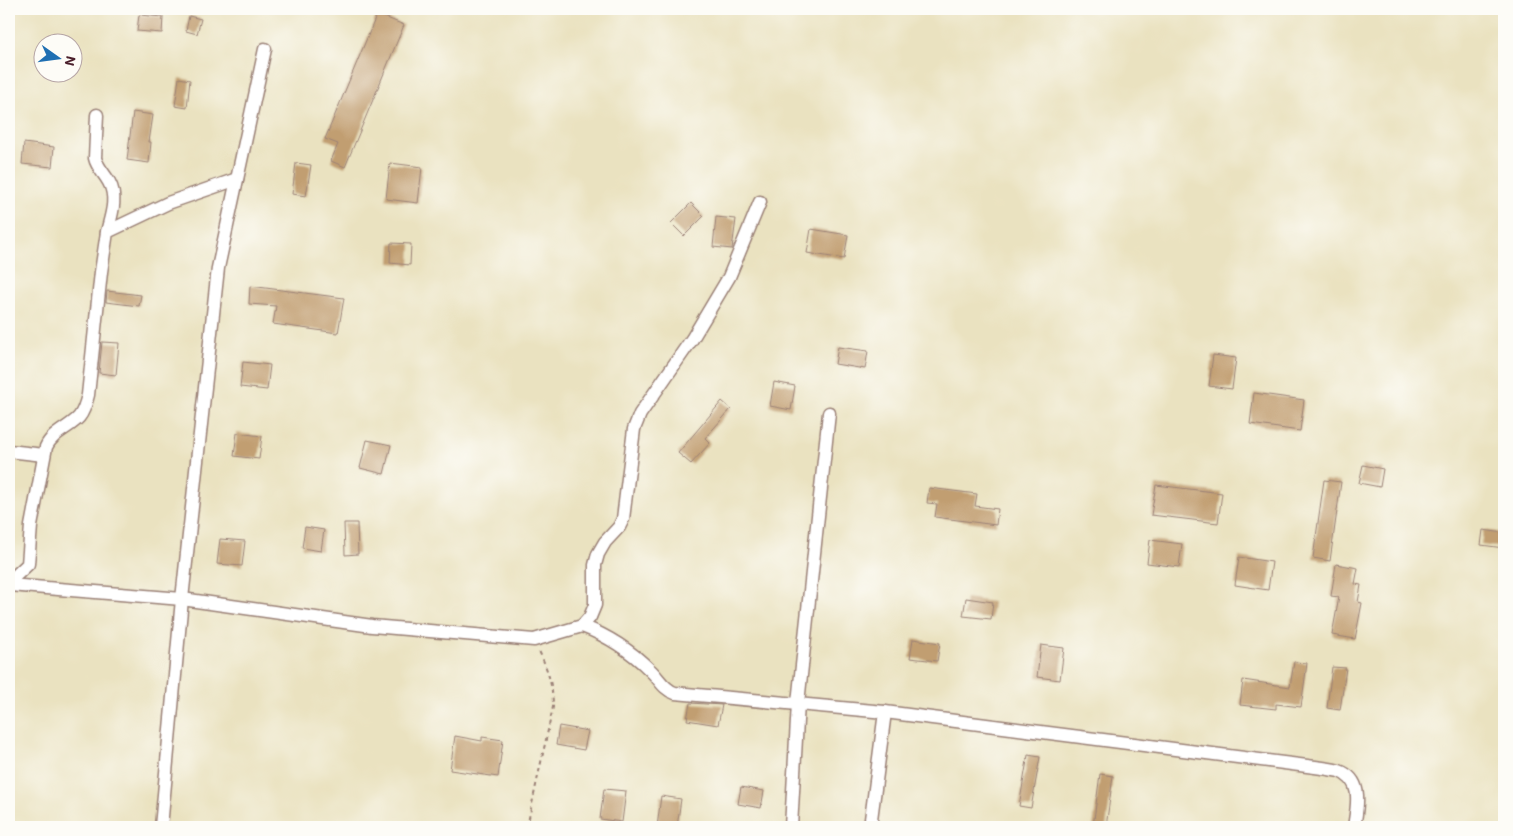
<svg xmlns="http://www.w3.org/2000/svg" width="1513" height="836" viewBox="0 0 1513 836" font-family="Itim,sans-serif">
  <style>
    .building { fill: #c19e71 }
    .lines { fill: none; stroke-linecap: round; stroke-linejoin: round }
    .minor-casing { stroke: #9a8076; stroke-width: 15 }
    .path { stroke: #9a8076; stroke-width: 2; stroke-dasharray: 4 4; stroke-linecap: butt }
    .minor { stroke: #fff; stroke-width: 12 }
  </style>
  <rect width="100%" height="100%" fill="#fdfcf7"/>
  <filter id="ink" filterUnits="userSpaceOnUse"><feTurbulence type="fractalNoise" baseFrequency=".02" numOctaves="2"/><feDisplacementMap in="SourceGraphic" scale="10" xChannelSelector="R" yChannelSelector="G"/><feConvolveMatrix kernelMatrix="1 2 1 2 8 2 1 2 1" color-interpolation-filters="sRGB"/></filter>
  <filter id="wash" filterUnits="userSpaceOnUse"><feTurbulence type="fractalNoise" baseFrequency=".0096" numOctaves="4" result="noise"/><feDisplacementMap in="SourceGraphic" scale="20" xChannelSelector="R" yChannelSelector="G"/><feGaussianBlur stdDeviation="1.12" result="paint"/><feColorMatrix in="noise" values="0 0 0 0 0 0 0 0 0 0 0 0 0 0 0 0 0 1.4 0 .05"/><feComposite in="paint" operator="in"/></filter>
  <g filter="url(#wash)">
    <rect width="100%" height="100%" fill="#eae2c0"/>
    <g id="blocks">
      <g class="building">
        <polygon points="377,14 404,25 345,167 331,161 338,144 325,139"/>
        <polygon points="139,15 163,17 162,33 137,31"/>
        <polygon points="189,16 201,19 197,34 186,31"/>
        <polygon points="179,78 190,80 187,108 175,106"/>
        <polygon points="133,112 153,115 149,142 151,142 149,163 127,160"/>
        <polygon points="24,143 54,147 52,167 22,164"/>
        <polygon points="296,163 311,165 306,196 292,194"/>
        <polygon points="390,163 422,167 418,203 386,199"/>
        <polygon points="691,203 704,216 684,236 671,223"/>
        <polygon points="716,217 736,219 732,249 713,247"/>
        <polygon points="811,229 848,235 844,259 807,253"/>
        <polygon points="391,243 411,244 410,265 390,263"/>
        <polygon points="250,286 344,298 338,333 273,324 276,306 249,304"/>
        <polygon points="107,291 141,295 139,306 106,302"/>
        <polygon points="102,342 119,343 116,375 99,373"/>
        <polygon points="838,347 868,351 865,369 835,364"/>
        <polygon points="1213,355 1236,358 1232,389 1209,386"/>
        <polygon points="243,362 270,365 267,390 240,387"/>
        <polygon points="774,382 795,386 791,410 770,406"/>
        <polygon points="1254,393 1304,400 1300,431 1250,424"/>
        <polygon points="722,401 731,409 705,438 710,443 691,464 678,453"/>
        <polygon points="237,433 262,436 259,459 234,456"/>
        <polygon points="367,440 391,445 384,474 360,468"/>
        <polygon points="1363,465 1383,469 1380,487 1359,483"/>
        <polygon points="1324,480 1341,482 1330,561 1313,558"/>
        <polygon points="1156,485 1222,493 1218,523 1151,515"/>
        <polygon points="929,488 977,494 975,506 998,509 996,525 935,517 937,504 927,503"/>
        <polygon points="344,523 357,523 358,554 345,555"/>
        <polygon points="305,527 324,530 321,551 302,548"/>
        <polygon points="1483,530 1504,533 1504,548 1481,545"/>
        <polygon points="220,539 245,541 242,566 217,564"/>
        <polygon points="1150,540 1182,544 1179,567 1147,563"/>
        <polygon points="1239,557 1272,562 1268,590 1235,585"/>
        <polygon points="1336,564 1358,568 1355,584 1361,585 1358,602 1362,603 1355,639 1332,635 1339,597 1331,596"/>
        <polygon points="966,598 993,602 991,619 963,616"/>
        <polygon points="913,639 940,643 937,661 910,658"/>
        <polygon points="1041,645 1064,648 1060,680 1037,677"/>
        <polygon points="1294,662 1307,663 1301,707 1276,704 1276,709 1240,705 1243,680 1290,687"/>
        <polygon points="1332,667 1346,668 1340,710 1327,708"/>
        <polygon points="690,703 722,705 718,725 687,720"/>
        <polygon points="559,726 588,731 584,750 556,745"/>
        <polygon points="455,736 482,741 482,737 503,740 498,777 450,770"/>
        <polygon points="1028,755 1040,757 1031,808 1019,806"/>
        <polygon points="1100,774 1113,776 1106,827 1093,827"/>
        <polygon points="741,787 764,791 761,808 738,804"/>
        <polygon points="604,789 626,791 622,822 600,819"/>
        <polygon points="661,796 681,799 677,827 657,827"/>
      </g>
    </g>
  </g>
  <g filter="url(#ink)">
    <use href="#blocks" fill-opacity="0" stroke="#9a8076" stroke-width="1"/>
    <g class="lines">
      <defs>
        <g id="minor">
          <path d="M97 115 95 158C97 167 104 173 109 182 118 198 111 216 107 232"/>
          <polyline points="9,451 44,455"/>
          <path d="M9 582 28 564 31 526 46 447C52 433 69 428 79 417 84 411 86 403 88 395L101 272 107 232 168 203 237 179"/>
          <polyline points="9,585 182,599 372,626 534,640 582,626 590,617 595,605 595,565 598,554 605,542 619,527 623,519 634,429 640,414 692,339 729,277 760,202"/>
          <path d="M582 626C608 636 630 650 650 670 659 678 663 689 675 693L885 712 1315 767C1323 768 1331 769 1339 771 1364 780 1357 807 1354 827"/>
          <polyline points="161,827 182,599 218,268 265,49"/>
          <polyline points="791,827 798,703 829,413"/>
          <polyline points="870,827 885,712"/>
        </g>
      </defs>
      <use href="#minor" class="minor-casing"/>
      <path class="path" d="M527 827 553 707C553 686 548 670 539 651"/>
      <use href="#minor" class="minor"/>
    </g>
  </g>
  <rect width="1513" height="836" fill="none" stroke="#fdfcf7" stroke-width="30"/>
  <g transform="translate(58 58) rotate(104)"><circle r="24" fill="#fdfcf7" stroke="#b5a4a5"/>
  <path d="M0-4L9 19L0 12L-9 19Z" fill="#1f6fb2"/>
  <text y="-8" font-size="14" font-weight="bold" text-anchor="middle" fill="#4a1f2b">N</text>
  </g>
</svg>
